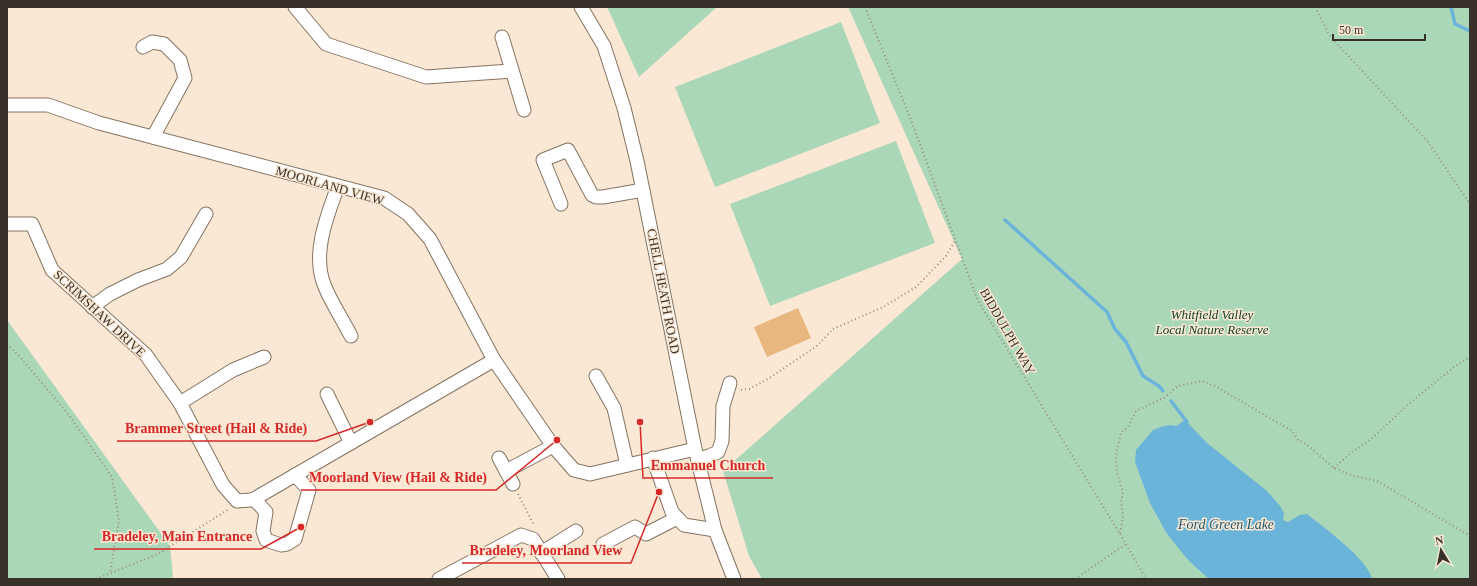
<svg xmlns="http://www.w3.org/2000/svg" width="1477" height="586" viewBox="0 0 1477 586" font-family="Georgia,serif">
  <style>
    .green { fill: #aad7b8 }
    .water { fill: #6bb4d9 }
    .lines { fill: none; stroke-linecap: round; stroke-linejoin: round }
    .stream { stroke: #6bb4d9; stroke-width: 3.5 }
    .building { fill: #e7b77f }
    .minor-casing { stroke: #837361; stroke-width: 15 }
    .path { stroke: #998c7e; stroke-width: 2; stroke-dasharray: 1 3; stroke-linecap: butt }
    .minor { stroke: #fff; stroke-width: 13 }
    .labels { text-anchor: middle; stroke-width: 3; stroke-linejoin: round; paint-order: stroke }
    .street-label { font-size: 13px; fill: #383129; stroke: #fae8d4 }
    .park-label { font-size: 13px; font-style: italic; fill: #0e4125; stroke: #fae8d4 }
    .water-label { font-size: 14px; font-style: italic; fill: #1f5872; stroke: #fae8d4 }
    .leader { fill: none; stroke: #d62828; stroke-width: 1.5 }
    .callout-dot { fill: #d62828; stroke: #fae8d4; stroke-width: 1.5 }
    .callout-label { font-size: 14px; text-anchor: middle; font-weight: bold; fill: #d62828; stroke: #fae8d4; stroke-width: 3; stroke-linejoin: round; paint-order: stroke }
  </style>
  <rect width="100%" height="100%" fill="#fae8d4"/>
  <g class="green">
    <polygon points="607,7 717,7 639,77"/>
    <polygon points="848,7 1470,7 1470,579 762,579 749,556 723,471 962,259"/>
    <polygon points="841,22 880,123 715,187 675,87"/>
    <polygon points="896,141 935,243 770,306 730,204"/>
    <polygon points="7,320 170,546 173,577 170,579 7,579"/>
  </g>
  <path class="water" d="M1185 420 1207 443 1267 491 1280 506 1284 513 1283 520 1288 522 1300 515 1307 514C1323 527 1368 559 1372 579H1209L1189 561 1167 534 1150 503 1135 462 1136 450 1153 430 1164 426 1171 425 1176 426Z"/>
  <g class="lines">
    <g class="stream">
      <polyline points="1451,7 1455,24 1470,31"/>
      <polyline points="1005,220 1107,312 1115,329 1126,342 1143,376 1159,386 1163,391"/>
      <polyline points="1171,401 1187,422"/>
    </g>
  </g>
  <polygon class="building" points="798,308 811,338 767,357 754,327"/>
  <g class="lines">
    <defs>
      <g id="minor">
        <polyline points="295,7 326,44 426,77 512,71"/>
        <polyline points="581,7 604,46 624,108 637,161 695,449 715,530 734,579"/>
        <polyline points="502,37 524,110"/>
        <polyline points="143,47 152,42 164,44 180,60 185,78 153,137"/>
        <polyline points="7,105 48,105 99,123 384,198 408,214 430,239 494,360 553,446 574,470 590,474 695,449"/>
        <path d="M338 186C327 216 311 255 325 287 332 304 343 320 351 336"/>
        <polyline points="561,204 543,160 568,150 592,195 596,197 603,197 643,190"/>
        <polyline points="7,224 32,224 52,270 146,355 180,403 223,485 237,501 251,500 254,499 494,360"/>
        <polyline points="92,307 110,294 138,280 167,269 181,257 206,214"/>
        <polyline points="596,376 614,408 627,465"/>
        <polyline points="327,394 351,443"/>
        <polyline points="180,403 233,370 264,357"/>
        <polyline points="499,458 513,484"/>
        <polyline points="653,458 672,512 684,525 715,530"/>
        <polyline points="698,459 709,456 718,452 722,441 723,406 730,383"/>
        <polyline points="506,471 553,446"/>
        <polyline points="254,499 266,512 263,531 266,540 281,545 287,544 295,539 309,490 295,475"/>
        <polyline points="603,544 635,527 646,534 677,518"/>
        <polyline points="541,553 576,531"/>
        <polyline points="439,579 521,535 533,539 558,579"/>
      </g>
    </defs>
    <use href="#minor" class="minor-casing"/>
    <g class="path">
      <polyline points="865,7 911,120 978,301 1126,544 1146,579"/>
      <polyline points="1315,7 1330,36 1428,142 1470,204"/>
      <polyline points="7,344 20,357 69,415 112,477 119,521 110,573"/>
      <polyline points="741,390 749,389 768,379 818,345 833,329 883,307 916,287 946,256 955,241"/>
      <polyline points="1334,468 1352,452 1370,440 1410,403 1454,367 1470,357"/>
      <polyline points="518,494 534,525"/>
      <polyline points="1120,533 1123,517 1121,502 1123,492 1117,473 1116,455 1121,433 1128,427 1136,411 1164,398 1178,386 1202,381 1215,386 1292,431 1298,440 1306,444 1334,468 1353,476 1377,481 1470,536"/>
      <polyline points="96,579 158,554 229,509"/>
      <polyline points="1075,579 1126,544"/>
    </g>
    <use href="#minor" class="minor"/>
  </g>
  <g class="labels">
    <g class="street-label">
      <text transform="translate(330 185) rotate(16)" y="5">MOORLAND VIEW</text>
      <text transform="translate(664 291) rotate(79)" y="5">CHELL HEATH ROAD</text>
      <text transform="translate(100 313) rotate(43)" y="5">SCRIMSHAW DRIVE</text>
      <text transform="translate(1008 331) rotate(60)" y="5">BIDDULPH WAY</text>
    </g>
    <g class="park-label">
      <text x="1212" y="319">Whitfield Valley<tspan x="1212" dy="15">Local Nature Reserve</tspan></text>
    </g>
    <g class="water-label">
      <text x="1226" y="529">Ford Green Lake</text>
    </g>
  </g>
  <path class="leader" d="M370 422L316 441H117M640 422L643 478H773M557 440L496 490H301M301 527L261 549H94M659 492L631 563H462"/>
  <g class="callout-dot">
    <circle cx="370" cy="422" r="4"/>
    <circle cx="640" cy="422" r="4"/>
    <circle cx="557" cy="440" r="4"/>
    <circle cx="301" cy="527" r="4"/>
    <circle cx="659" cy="492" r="4"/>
  </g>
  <g class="callout-label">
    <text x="216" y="433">Brammer Street (Hail &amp; Ride)</text>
    <text x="708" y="470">Emmanuel Church</text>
    <text x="398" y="482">Moorland View (Hail &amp; Ride)</text>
    <text x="177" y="541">Bradeley, Main Entrance</text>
    <text x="546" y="555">Bradeley, Moorland View</text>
  </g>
  <rect width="1477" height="586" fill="none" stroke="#383129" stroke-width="16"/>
  <g transform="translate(1441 550) rotate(350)" stroke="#fae8d4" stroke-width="3" paint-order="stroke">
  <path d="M0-3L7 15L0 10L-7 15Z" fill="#383129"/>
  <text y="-6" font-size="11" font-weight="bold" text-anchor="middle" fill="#383129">N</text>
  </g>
  <path d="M1333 34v6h92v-6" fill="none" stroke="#383129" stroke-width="2"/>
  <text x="1339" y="34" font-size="12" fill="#383129" stroke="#fae8d4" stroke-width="3" paint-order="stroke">50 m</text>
</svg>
